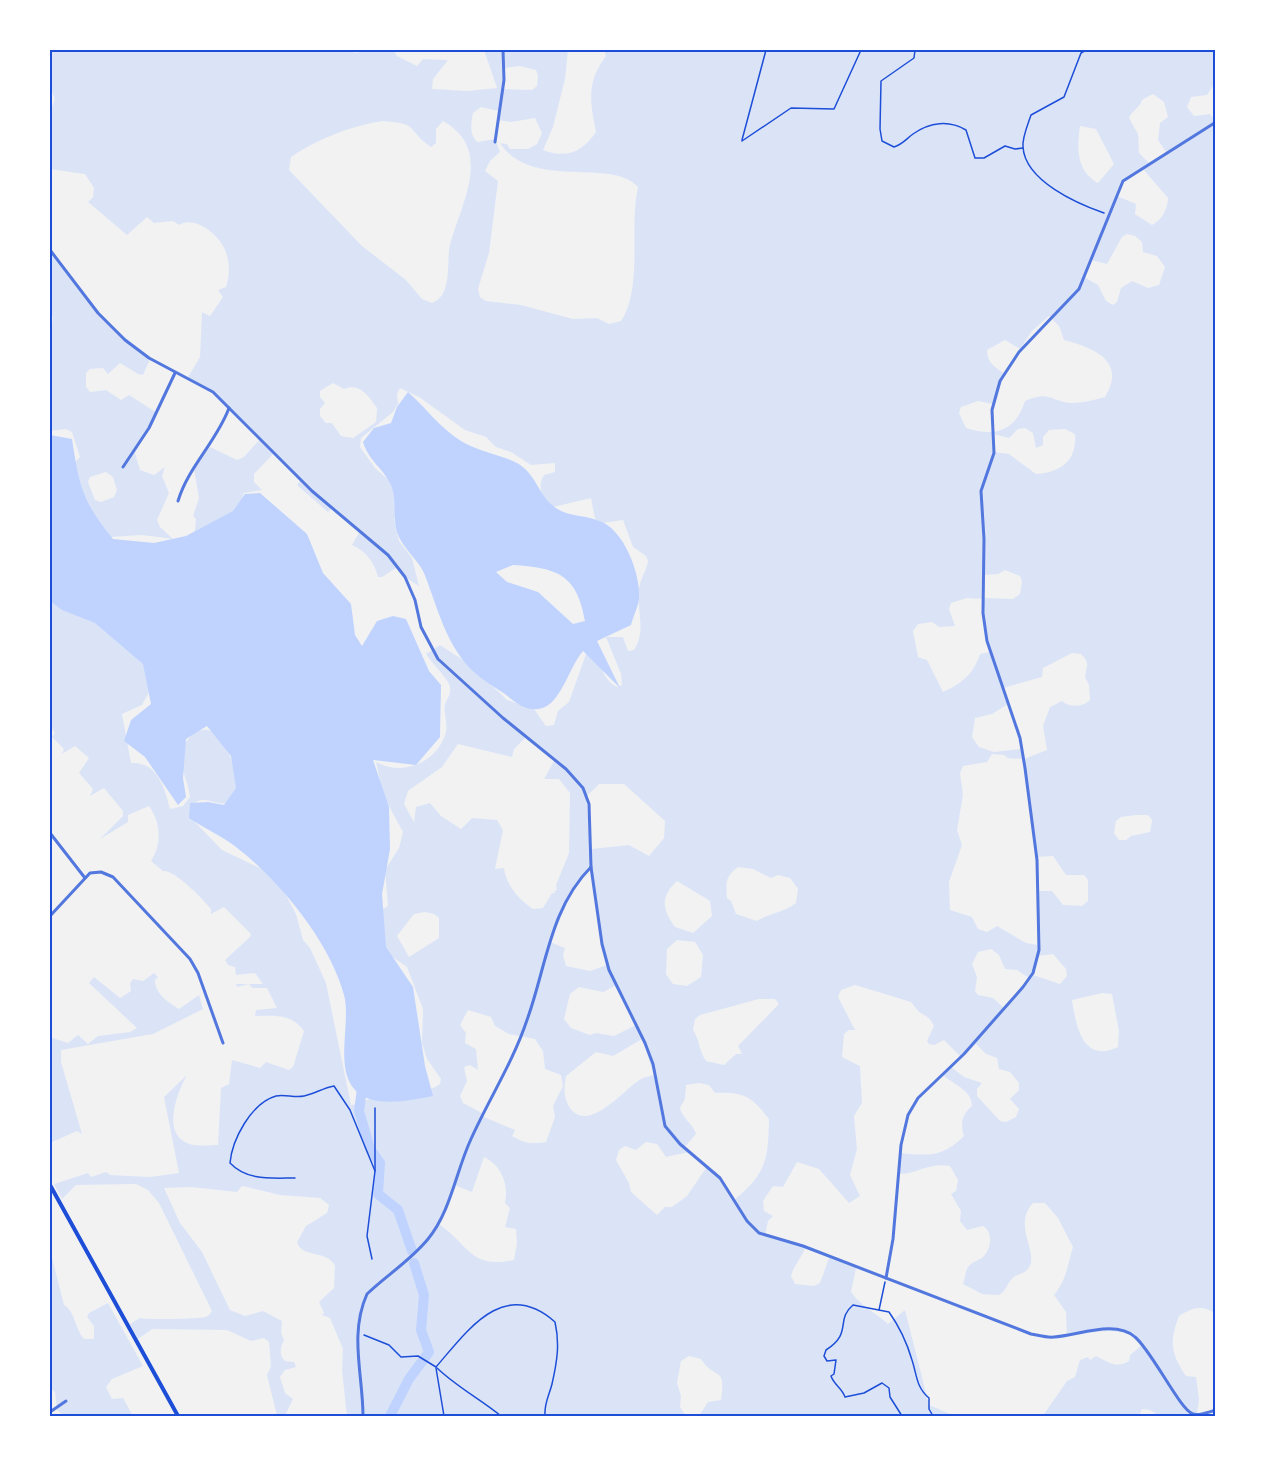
<svg xmlns="http://www.w3.org/2000/svg" width="1265" height="1466" viewBox="0 0 1265 1466" font-family="'Crimson Pro',serif">
  <style>
    .green { fill: #dbe4f7; fill-rule: evenodd }
    .water { fill: #bfd3fe; fill-rule: evenodd }
    .lines { fill: none; stroke-linecap: round; stroke-linejoin: round }
    .river { stroke: #bfd3fe; stroke-width: 10 }
    .path { stroke: #1d4ed8; stroke-width: 1.5 }
    .minor { stroke: #5277de; stroke-width: 3 }
    .tertiary { stroke: #5277de; stroke-width: 3 }
    .secondary { stroke: #1d4ed8; stroke-width: 4 }
    .neatline { fill: none; stroke: #1d4ed8; stroke-width: 2 }
  </style>
  <rect width="100%" height="100%" fill="#f2f2f2"/>
  <g class="green">
    <path d="M50 50H343L357 53 361 50H393L397 56 417 66 423 59 448 60 433 79 432 89 467 91 497 88 484 50H568L565 79 553 127 543 150C567 159 582 152 596 132 590 101 586 83 606 56L604 50H1215V83L1207 95 1191 97 1187 107 1194 116 1210 114 1216 122V1314C1202 1304 1192 1308 1179 1316 1169 1342 1171 1354 1186 1376L1196 1377 1199 1399 1197 1413 1206 1411 1207 1416H1159L1150 1410 1142 1409 1139 1416H1033L1044 1414 1067 1381 1075 1377 1080 1360 1088 1357 1090 1360 1096 1356C1108 1362 1116 1369 1129 1361L1130 1355 1142 1345C1123 1322 1094 1334 1067 1336L1066 1312 1054 1295C1067 1279 1067 1266 1073 1247L1058 1218 1045 1203H1033C1011 1227 1042 1255 1027 1270 1023 1274 1018 1274 1014 1277 1007 1282 1007 1291 999 1295L982 1294 963 1284C965 1279 965 1273 967 1269 970 1262 978 1261 983 1257 992 1248 993 1232 983 1226L967 1230 960 1221 961 1211 951 1194 956 1191 958 1180 950 1166C931 1162 918 1173 900 1174L901 1153C930 1156 943 1157 964 1136 960 1124 962 1114 972 1106 972 1090 954 1085 943 1075L951 1067 964 1077 982 1083 977 1089V1096L1000 1121 1006 1122 1016 1117 1019 1109 1010 1099 1019 1090V1083L1010 1072 999 1069 997 1058 986 1054 976 1044 961 1057 944 1040 934 1045 929 1044 927 1041 934 1026 930 1019 918 1011 911 1002 855 985 841 990 838 997 855 1030H849L844 1034 842 1057 860 1066 862 1103 854 1116 857 1149 850 1175 860 1196 849 1203 819 1169 797 1162 783 1187 773 1186 763 1201 764 1211 773 1216 768 1221 765 1236 805 1248C801 1259 794 1265 791 1276L795 1284 814 1286 820 1283 829 1258 856 1268 851 1292C861 1306 875 1312 888 1324L905 1310 929 1405 955 1416H699L708 1402 721 1400C726 1364 716 1382 701 1359L689 1356 681 1361 677 1383 681 1396 680 1407 686 1416H347L342 1370 343 1349 330 1318 322 1315 324 1313 319 1302 334 1288 335 1266C327 1249 302 1259 297 1242L306 1226 327 1213 329 1205 320 1198 280 1195 242 1186 237 1192 191 1187 164 1188 180 1223 202 1252 230 1310 245 1316 263 1311 282 1321 281 1333 284 1340C280 1347 279 1355 285 1361L294 1362 296 1367 285 1370 280 1377 285 1393 293 1399 285 1416H277L267 1375 271 1367 269 1342 264 1338 251 1341 227 1330 152 1329 138 1339 130 1324 140 1318C146 1320 199 1319 205 1317 209 1316 209 1315 212 1311L159 1203 148 1190 136 1184 76 1185 62 1199 54 1184 88 1173 91 1177 106 1172 110 1175 150 1177 179 1173 164 1097 187 1075C178 1090 164 1127 182 1140 191 1148 208 1145 218 1145L221 1088 229 1084 232 1060 260 1068 266 1062 289 1070 293 1067 304 1031C291 1013 274 1016 255 1016L256 1010 277 1008 267 988H252L249 984 237 987 236 984H263L255 973 236 975 235 967 228 965 225 960 251 936 250 933 224 907 211 914V909C203 899 174 869 163 871L151 861C162 844 161 823 149 806L128 815V822L100 839 123 816V811L104 788 90 796 93 789 79 773 89 758 75 746 62 754 64 749 52 737 55 733 50 725V601L116 629 156 679 142 705 122 714 131 763C157 761 165 788 170 809L183 806 190 797C189 784 180 768 181 756 182 747 188 737 195 733 222 717 232 764 239 780L230 803C215 806 204 794 193 804L192 819 222 850 264 870 281 886 296 914 303 940 310 948 326 983 351 1105C362 1104 368 1098 379 1096 399 1092 422 1097 440 1084L441 1079 427 1059 422 1043 423 1009 407 967 384 951 378 912 388 906 385 870 399 848 403 832 383 795 376 762C403 777 438 762 446 732 448 723 443 713 445 704 447 699 451 695 450 687 450 681 431 662 426 654L440 645 471 665 507 700 534 709 546 726 554 725 558 711 569 702 586 654 599 661C603 673 606 681 617 687L622 685 621 674 606 637H623L628 651 634 650C648 628 634 606 640 584 642 576 647 569 648 561L646 556 633 547 623 520 602 523 595 519 591 498 549 508C542 497 537 486 544 475L555 472V463L531 465 511 452 496 447 486 437 465 430 419 397 400 388 397 394 398 404 393 412 361 438 360 447 375 468 394 485 398 511 394 519 399 541 412 558 419 586 406 578 396 568 382 577H378C374 562 366 551 352 545L360 531 331 509 328 512 297 485 300 481 273 454 254 474V482L262 490 244 493 237 511 194 538 196 519 193 516 199 498 194 469 210 447 237 460 244 457 260 439 215 395 188 377 200 357 202 312 210 316 223 297 218 290 226 287C230 275 230 261 225 250 219 235 195 215 179 225L173 221 154 223 147 217 127 235 88 202 93 197 94 188 85 174 50 169V112L55 99 50 87ZM520 66 536 70 538 76 537 86 532 90 503 89 505 68ZM1153 94 1164 102 1168 117 1160 123 1158 140 1166 152 1149 163 1139 153 1138 134 1129 118C1132 110 1140 108 1142 100ZM481 107 498 111 497 120 511 122 535 118 542 133 537 144 528 149H510L507 144 500 143C531 191 613 157 638 187 629 226 643 289 621 321L609 324 597 318 573 319 521 305 486 301 480 297 478 289 489 253 498 181 485 171 490 161 500 152 495 139 478 142C469 136 471 123 473 113ZM382 121C422 124 405 129 431 147L436 143V129L443 121C495 150 460 205 450 245 446 263 453 295 432 303L422 299 406 280 362 246 289 170 291 157C317 139 351 126 382 121ZM1080 126 1096 129 1114 164 1098 183C1076 170 1077 149 1080 126ZM1143 169 1168 198C1168 208 1162 220 1152 225L1135 214 1136 204 1117 196 1124 181ZM1127 234 1135 236 1142 242 1143 252 1157 256 1165 267 1159 285 1148 288 1132 281 1121 288 1117 302 1113 305 1106 301 1098 285 1084 277 1091 260 1107 264 1122 237ZM1049 316 1059 326 1064 340C1094 348 1127 361 1105 397 1094 400 1082 403 1071 403 1050 401 1050 390 1025 401 1015 432 994 437 966 428L959 413 961 407 978 401 993 404 1005 374C995 367 987 363 987 350L1005 340 1020 349 1032 331ZM333 383 344 389C360 382 369 397 377 408L376 422 353 438 341 436 332 423H326L320 416V409L325 403 320 397V391ZM1025 428 1033 433 1036 448 1043 445V437L1049 430 1065 429 1075 434C1077 461 1061 472 1036 474L1009 454 994 452 993 434 1009 438 1018 429ZM1005 570 1020 576 1022 581 1020 594 1013 599 983 598 984 575 998 574ZM967 598 983 599 990 652 980 654C973 675 962 683 943 692L927 660 918 657 913 631 918 624 932 622 939 627 955 626 949 609 951 603ZM1072 653 1081 654C1091 664 1086 666 1085 677L1089 685 1090 700C1083 707 1069 708 1062 701L1050 707 1043 726 1047 750 1024 759 1037 857 1053 856 1066 875H1084L1088 880V901L1082 906 1063 905 1052 891H1039L1038 945 1026 943 997 926 987 932 978 929 972 917 950 910 949 882 962 845 957 830 963 795 960 773 963 766 987 762 992 754 1004 755 1008 758 1024 759 1021 749 994 752 979 747 972 737 975 718 992 714 1008 704 1003 688 1042 677 1043 668ZM525 738 554 761 544 779H559L570 793 569 853 556 885 557 890 554 891 555 893H552L543 908 533 909C519 900 506 885 504 868L495 869 503 830 497 820 472 818 461 829 441 816 430 803 416 807 414 822 404 804 408 791 442 767 458 744 512 757 514 749ZM599 784H624L665 821 664 838 649 856 629 845 592 849 586 797ZM1136 815H1148L1152 820 1150 832 1131 836 1126 840H1119L1114 833 1116 821 1121 817ZM738 867 753 869 771 878 778 875 790 878 798 889 796 903C781 914 771 912 757 921L736 914 731 901 727 898C726 882 725 877 738 867ZM590 869 607 965 590 971 566 966 563 955 565 948 550 942 575 884ZM677 881 710 901 712 916 693 933 675 927C662 909 660 897 677 881ZM425 912 434 914 439 918V938L409 957 397 936 414 914ZM677 940 695 942 703 955 701 977 687 986 673 984 666 974 667 949ZM991 949 999 955 1005 969 1017 970 1029 978 1004 1008 993 998 978 995 975 991 977 977 972 964 978 952ZM1053 954 1066 969 1067 976 1060 984 1033 975 1038 956ZM615 986 636 1025 614 1036 596 1033 590 1035 571 1028 564 1019 570 994 579 987 603 992ZM1102 993 1112 994 1119 1031 1118 1047C1082 1064 1076 1025 1072 1000ZM759 999H775L779 1004 738 1046 742 1054H736L724 1065 706 1061C699 1051 700 1041 693 1030L695 1019 700 1015ZM468 1010 491 1017 495 1026 509 1034 535 1039 543 1051 545 1069 561 1075 563 1086 553 1106 555 1117 546 1142C532 1144 525 1144 512 1136L515 1130 484 1117V1114L463 1103 460 1096 467 1081 464 1067 470 1065 478 1070 476 1049 465 1043 466 1033 460 1025ZM642 1039 654 1075C650 1076 645 1077 641 1079 624 1089 589 1134 570 1108 563 1098 564 1087 566 1076L596 1052 613 1056ZM699 1083 709 1085 715 1093C744 1092 751 1096 769 1119 768 1159 767 1173 734 1200L720 1179 706 1168 687 1196 672 1207H665L657 1215 631 1192 629 1183 616 1160 619 1150 625 1146 636 1150 646 1142 657 1144 666 1157 689 1152 684 1148 696 1134C693 1123 683 1120 680 1108L685 1099 686 1085ZM484 1157C501 1165 509 1184 505 1203L510 1208 505 1227 516 1229 517 1243 514 1260C470 1269 470 1246 439 1224L454 1185 472 1192Z"/>
    <path d="M50 248C78 291 109 328 151 357L143 375 138 374 120 363 108 374 103 368 90 369 86 373V387L90 392 106 390 121 400 129 395 157 413 135 453 140 470 154 475 165 467 162 476 169 493 157 520 160 527 173 539 142 535 111 537 82 514 75 462 80 457 72 432 66 429 50 431V327L52 326 53 317 50 314ZM106 472 113 477 117 490 114 497 101 502 95 500 88 482 90 477Z"/>
    <path d="M154 973 158 977 155 980C155 994 168 1002 179 1009L199 995 203 1009 153 1034 61 1050V1062L82 1134 77 1131 50 1143V1037L68 1043 78 1035 88 1044 98 1036 130 1032 137 1028 89 983 94 977 120 998 131 991 130 983 133 979 143 981Z"/>
    <path d="M50 1250 64 1305C75 1311 75 1329 84 1339H94V1326L87 1317 89 1313 108 1303 143 1366 112 1379 106 1387 112 1399 123 1398 133 1416H63L57 1409 55 1392 50 1388Z"/>
  </g>
  <g class="water">
    <path d="M408 392C426 408 440 428 461 441 479 452 502 455 517 463 535 473 538 493 552 505 566 518 587 514 604 523 625 534 641 575 639 599 638 607 633 617 631 625L597 641 620 688 583 651C570 666 562 699 545 707 529 714 517 704 505 694 495 687 484 681 475 673 446 647 438 608 424 573 417 558 402 548 397 532 392 516 398 499 390 483 381 466 369 461 363 442L374 428 391 423 397 407ZM513 565C557 568 577 574 585 621L573 624 538 592 507 582 496 572Z"/>
    <path d="M50 435 72 439C79 485 82 501 113 539L154 543 186 536 233 511 245 494 260 493 307 534 323 573 351 604 355 635 362 646 377 621 393 616 406 619 429 671 441 685 440 737 416 765 373 760 389 807 390 849 382 894 386 947 413 987 425 1066 433 1096C412 1100 380 1107 361 1095 331 1075 352 1024 344 995 330 942 279 880 236 847 222 836 204 828 189 818L190 803 208 802 224 805 236 788 231 756 207 726 186 739 183 778 186 797 178 805 145 757 124 741 131 720 151 704 143 664 95 623 62 610 50 601Z"/>
  </g>
  <g class="lines">
    <g class="river">
      <polyline points="363,1082 359,1111 370,1149 380,1163 378,1194 398,1210 412,1251"/>
      <polyline points="390,1416 409,1379 429,1352 421,1330 424,1295 414,1263"/>
    </g>
    <g class="path">
      <path d="M915 50 914 58 881 81 880 129 882 141 894 147C903 144 906 139 913 134 930 122 949 120 966 130L975 158H984L1005 146 1015 149 1023 148"/>
      <path d="M1086 50 1081 53 1064 97 1031 115C1028 124 1022 138 1023 147 1025 181 1078 204 1104 213"/>
      <polyline points="742,140 766,50"/>
      <polyline points="742,141 791,108 834,109 861,50"/>
      <path d="M295 1178C271 1178 247 1181 230 1163 232 1140 251 1103 276 1096 284 1094 295 1098 304 1096 314 1094 323 1088 334 1086L350 1110 375 1171"/>
      <polyline points="372,1259 367,1236 375,1171 375,1108"/>
      <polyline points="879,1310 885,1282"/>
      <path d="M364 1335 389 1345 401 1357 418 1356 436 1367C468 1330 504 1277 555 1322 560 1344 557 1362 552 1384 549 1396 544 1403 545 1416"/>
      <polyline points="436,1368 444,1416"/>
      <path d="M437 1368C457 1387 480 1399 501 1416"/>
      <path d="M902 1416 890 1397 889 1388 882 1383 864 1393 845 1397C842 1388 834 1385 831 1376L834 1374 836 1360 827 1361 824 1356 826 1350C853 1333 835 1320 853 1305L889 1312C899 1326 907 1343 912 1360 917 1375 916 1387 929 1398V1409L933 1416"/>
    </g>
    <g class="minor">
      <polyline points="495,142 504,80 503,50"/>
      <polyline points="123,467 149,428 175,373"/>
      <path d="M178 501C188 467 217 441 229 408"/>
      <polyline points="50,833 85,878"/>
      <path d="M591 867 602 944 609 970 645 1043 653 1064 665 1126 680 1144 720 1178 747 1221 759 1233 803 1246 1031 1334C1038 1335 1046 1338 1054 1337 1077 1336 1115 1319 1135 1337 1152 1351 1180 1410 1193 1414 1200 1416 1208 1412 1216 1410"/>
      <polyline points="50,916 90,873 101,872 113,877 190,959 198,973 223,1043"/>
      <polyline points="886,1278 893,1239 901,1145 908,1115 918,1098 964,1054 1023,987 1033,973 1039,950 1037,860 1025,768 1020,738 987,641 983,613 984,539 981,491 994,453 992,410 1000,381 1019,352 1079,289 1123,181 1216,122"/>
      <polyline points="50,1412 66,1401"/>
    </g>
    <path class="tertiary" d="M50 250 98 313 125 340 149 358 213 392 312 491 388 555 405 577 415 600 421 627 438 659 503 718 566 769 583 788 589 804 591 867C550 908 546 968 527 1020 513 1062 489 1099 471 1139 456 1171 451 1211 428 1239 411 1260 387 1275 367 1294 349 1334 363 1375 363 1416"/>
    <polyline class="secondary" points="50,1185 178,1416"/>
  </g>
  <rect width="1265" height="1466" fill="none" stroke="#ffffff" stroke-width="102"/>
  <rect x="51" y="51" width="1163" height="1364" class="neatline"/>
</svg>
